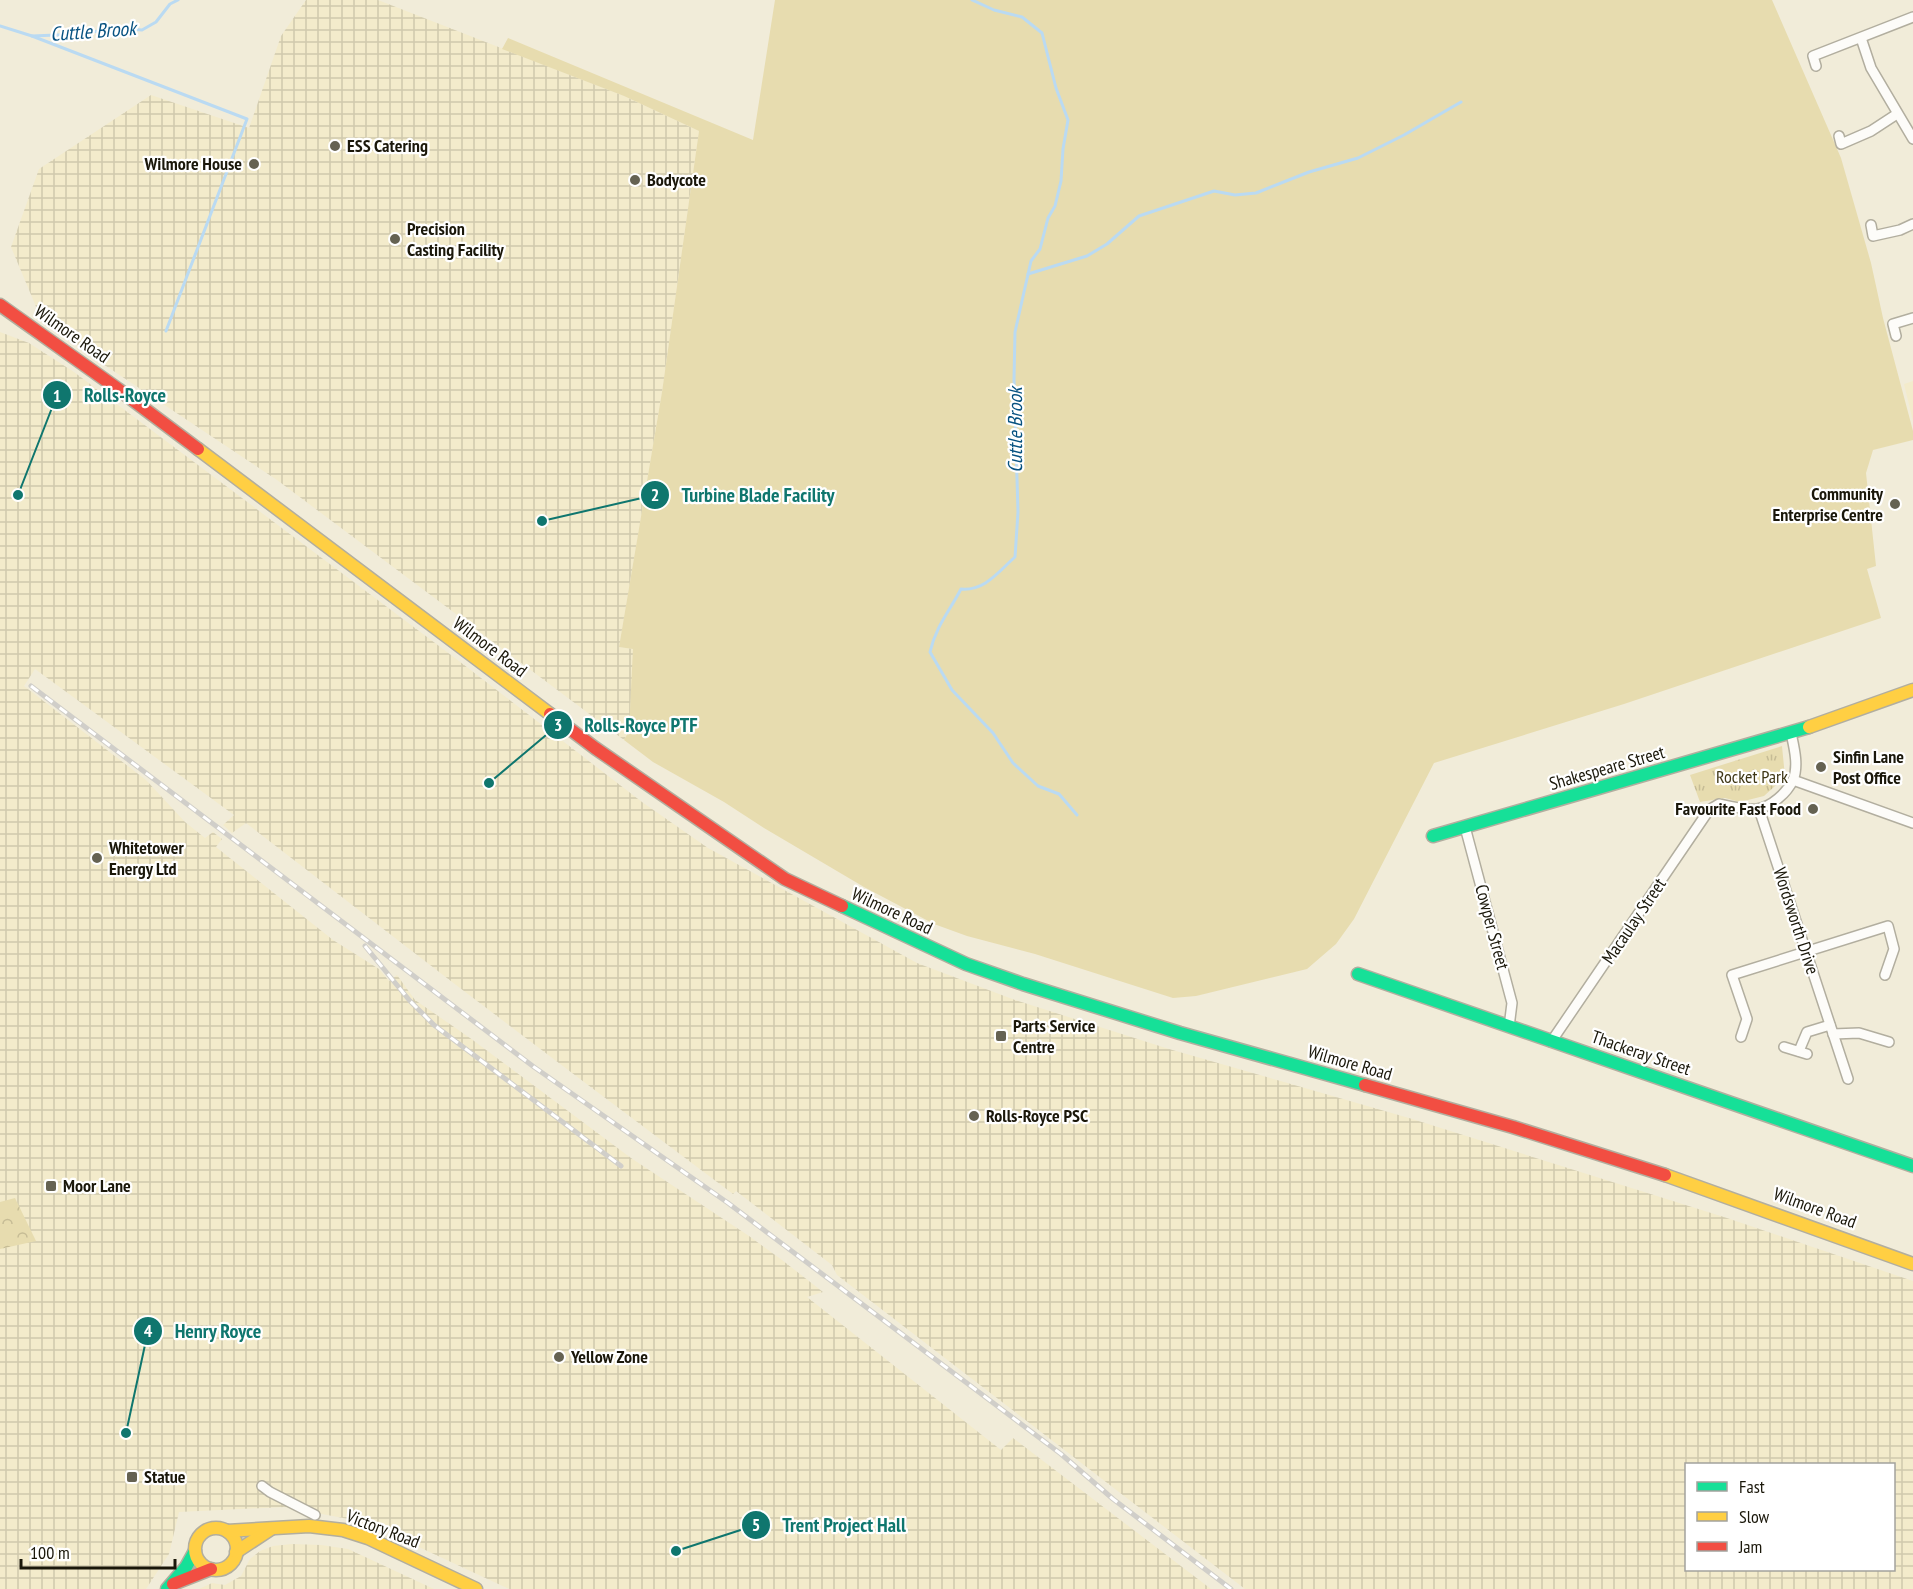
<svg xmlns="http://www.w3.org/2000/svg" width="1913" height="1589" viewBox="0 0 1913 1589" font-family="'PT Sans Narrow',sans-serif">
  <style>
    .built { fill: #f3ebcb }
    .industrial { fill: url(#industrial-grid); fill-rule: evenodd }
    .green { fill: #e7dcaf }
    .forest { fill: url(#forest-crowns) }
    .park { fill: url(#park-tufts) }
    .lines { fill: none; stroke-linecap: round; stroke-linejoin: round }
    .stream { stroke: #badaf2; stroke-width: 3 }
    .street-casing { stroke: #b2ae9f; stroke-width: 12 }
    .fast-casing { stroke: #b2ae9f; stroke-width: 15 }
    .slow-casing { stroke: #b2ae9f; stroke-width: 15 }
    .jam-casing { stroke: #b2ae9f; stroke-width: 15 }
    .street { stroke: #fdfcf9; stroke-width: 9 }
    .fast { stroke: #16e098; stroke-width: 12 }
    .slow { stroke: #ffcf43; stroke-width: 12 }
    .jam { stroke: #f24e42; stroke-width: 12 }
    .rail-casing { stroke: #d0cec9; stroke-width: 5 }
    .rail { stroke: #fff; stroke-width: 3; stroke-dasharray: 9; stroke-linecap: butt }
    .poi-dot { fill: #656252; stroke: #fff; stroke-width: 2 }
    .labels { text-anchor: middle; stroke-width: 4.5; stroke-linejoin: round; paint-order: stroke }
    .poi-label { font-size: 18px; font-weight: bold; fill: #1a170a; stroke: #fff; text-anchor: start }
    .street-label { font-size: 18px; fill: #1a170a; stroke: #fff }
    .park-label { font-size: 18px; fill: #3e3615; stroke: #fff }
    .water-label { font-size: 20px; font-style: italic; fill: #075281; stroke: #fff }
    .leader { fill: none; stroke: #0f766e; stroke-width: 2 }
    .callout-dot { fill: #0f766e; stroke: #fff; stroke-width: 2 }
    .mark-label { font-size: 18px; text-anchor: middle; font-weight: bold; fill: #fff }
    .callout-label { font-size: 20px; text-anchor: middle; font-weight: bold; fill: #0f766e; stroke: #fff; stroke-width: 4.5; stroke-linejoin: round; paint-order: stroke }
  </style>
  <defs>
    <pattern id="industrial-grid" width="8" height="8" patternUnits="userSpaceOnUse" patternTransform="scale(1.5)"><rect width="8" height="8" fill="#f3ebcb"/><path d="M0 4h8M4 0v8" fill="none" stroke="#d0c9ad"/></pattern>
    <pattern id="forest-crowns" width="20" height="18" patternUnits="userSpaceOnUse" patternTransform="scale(1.5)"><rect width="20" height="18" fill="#e7dcaf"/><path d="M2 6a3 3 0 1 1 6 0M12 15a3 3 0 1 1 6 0" fill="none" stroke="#c6bc95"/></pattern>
    <pattern id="park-tufts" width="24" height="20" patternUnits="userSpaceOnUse" patternTransform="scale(1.5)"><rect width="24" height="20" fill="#e7dcaf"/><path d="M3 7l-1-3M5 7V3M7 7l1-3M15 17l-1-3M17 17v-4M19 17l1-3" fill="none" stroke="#c6bc95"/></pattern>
  </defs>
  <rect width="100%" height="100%" fill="#f1ecd9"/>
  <polygon class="built" points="1913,381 1913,421 1904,384"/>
  <g class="industrial">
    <polygon points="306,0 378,0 624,96 699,131 662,392 619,647 634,649 629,731 624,740 277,480 88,354 37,309 11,247 39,169 151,95 249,128 281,36"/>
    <path d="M0 332 29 343 74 372 455 658 642 802 708 848 917 963 1015 1000 1169 1049 1409 1118 1727 1218 1913 1281V1589H1245L837 1275 832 1265 736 1191 733 1194 584 1082 456 985 246 823 232 833 223 825 234 815 35 669 24 686 146 780 185 822 205 838 213 832 222 839 216 847 333 940 379 969 389 981 397 975 415 1000 470 1038 631 1158 749 1236 782 1260 823 1292 807 1297 1001 1450 1013 1438 1211 1589H509L365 1522 284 1507 179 1512 169 1554 146 1589H0ZM1686 1464H1894V1570H1686Z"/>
    <polygon points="292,1544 321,1545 348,1549 434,1589 199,1589 212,1583 225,1585 241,1576 250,1559 260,1551 273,1546"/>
  </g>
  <polygon class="green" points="775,0 1772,0 1841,158 1871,263 1883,318 1913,431 1913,440 1873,450 1866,473 1876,566 1867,569 1881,618 1624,704 1434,763 1354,919 1336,944 1307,969 1196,996 1173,998 1035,954 967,936 934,924 864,887 764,828 724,802 653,762 624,740 629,731 633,649 619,647 662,392 699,131 624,96 502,49 508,38 753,140"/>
  <polygon class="forest" points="15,1198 36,1241 0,1249 0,1202"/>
  <polygon class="park" points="1782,746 1785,777 1764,796 1740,802 1725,798 1700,802 1690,775"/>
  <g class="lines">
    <g class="stream">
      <path d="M972 0 994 10 1022 17 1042 33 1056 88 1068 120 1063 149 1061 181 1055 206 1048 218 1040 249 1031 261 1015 332 1014 379 1018 512 1015 557C998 572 985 591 961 589 949 612 936 626 930 652L952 690 993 733 1013 763 1038 786 1059 794 1077 815"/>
      <polyline points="0,26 32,36 81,34 116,28 142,30 156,22 170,4 178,0"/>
      <polyline points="32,36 247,119 166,331"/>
      <polyline points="1028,274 1087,256 1107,244 1139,216 1214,191 1235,195 1256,193 1309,172 1358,158 1404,135 1461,102"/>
    </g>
    <defs>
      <g id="street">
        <polyline points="1861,38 1871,68 1913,139"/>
        <polyline points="1816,66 1813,56 1913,17"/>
        <polyline points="1839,136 1841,144 1871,131 1897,114"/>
        <polyline points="1871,225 1873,236 1900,230 1913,224"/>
        <polyline points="1896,336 1893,324 1913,318"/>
        <polyline points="1793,780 1913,823"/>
        <polyline points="1759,809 1848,1079"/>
        <polyline points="1465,827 1512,1003 1509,1027"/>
        <polyline points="1833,1034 1859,1033 1889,1042"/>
        <polyline points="1741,1037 1747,1019 1732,975 1888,926 1894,949 1885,975"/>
        <path d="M1551 1042 1709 810 1719 804C1732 807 1744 810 1757 809 1771 807 1787 793 1793 780 1799 766 1794 747 1791 733"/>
        <polyline points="1784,1047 1807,1054"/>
        <polyline points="1799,1051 1807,1032 1830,1025"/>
        <polyline points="262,1486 270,1492 315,1515"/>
      </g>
      <g id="fast">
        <polyline points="1433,836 1809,727"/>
        <polyline points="842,906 966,964 1023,984 1180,1033 1365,1085"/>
        <polyline points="1358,974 1913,1166"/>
        <polyline points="167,1589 186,1567 195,1551"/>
      </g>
      <g id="slow">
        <polyline points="198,449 550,714"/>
        <polyline points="1809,727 1913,690"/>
        <polyline points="1665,1175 1913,1264"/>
        <circle cx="216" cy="1549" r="21"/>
        <polyline points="227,1531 309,1526 343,1530 368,1538 476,1589"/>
        <polyline points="236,1552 271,1529"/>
      </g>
      <g id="jam">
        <polyline points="0,305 118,389 198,449"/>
        <polyline points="550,714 595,748 785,879 842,906"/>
        <polyline points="1365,1085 1513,1127 1665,1175"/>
        <polyline points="173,1584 211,1569"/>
      </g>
    </defs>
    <use href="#street" class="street-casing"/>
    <use href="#fast" class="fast-casing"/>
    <use href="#slow" class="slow-casing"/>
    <use href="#jam" class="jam-casing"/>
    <use href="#street" class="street"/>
    <use href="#fast" class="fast"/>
    <use href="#slow" class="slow"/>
    <use href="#jam" class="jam"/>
    <defs>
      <g id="rail">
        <polyline points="31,686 534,1067 728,1203 1061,1454 1113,1499 1231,1589"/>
        <polyline points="365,946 410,1001 434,1025 621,1166"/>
      </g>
    </defs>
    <use href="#rail" class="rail-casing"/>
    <use href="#rail" class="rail"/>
  </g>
  <g class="poi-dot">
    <circle cx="335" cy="146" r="6"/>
    <circle cx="254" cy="164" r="6"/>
    <circle cx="635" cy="180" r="6"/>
    <circle cx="395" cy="239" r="6"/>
    <circle cx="1895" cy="504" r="6"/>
    <circle cx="1821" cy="767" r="6"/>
    <circle cx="1813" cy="809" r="6"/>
    <circle cx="97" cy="858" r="6"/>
    <rect x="995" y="1030" width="12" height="12" rx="3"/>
    <circle cx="974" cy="1116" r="6"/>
    <rect x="45" y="1180" width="12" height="12" rx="3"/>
    <circle cx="559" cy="1357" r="6"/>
    <rect x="126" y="1471" width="12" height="12" rx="3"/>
  </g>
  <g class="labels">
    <g class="poi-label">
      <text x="347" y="152">ESS Catering</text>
      <text x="242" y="170" text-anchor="end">Wilmore House</text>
      <text x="647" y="186">Bodycote</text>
      <text x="407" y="235">Precision<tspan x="407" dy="21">Casting Facility</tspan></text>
      <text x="1883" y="500" text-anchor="end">Community<tspan x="1883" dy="21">Enterprise Centre</tspan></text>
      <text x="1833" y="763">Sinfin Lane<tspan x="1833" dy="21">Post Office</tspan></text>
      <text x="1801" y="815" text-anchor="end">Favourite Fast Food</text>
      <text x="109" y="854">Whitetower<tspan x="109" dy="21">Energy Ltd</tspan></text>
      <text x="1013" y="1032">Parts Service<tspan x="1013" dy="21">Centre</tspan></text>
      <text x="986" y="1122">Rolls-Royce PSC</text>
      <text x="63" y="1192">Moor Lane</text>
      <text x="571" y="1363">Yellow Zone</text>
      <text x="144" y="1483">Statue</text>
    </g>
    <g class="street-label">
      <text transform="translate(72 334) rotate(35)" y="6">Wilmore Road</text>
      <text transform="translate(490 647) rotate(37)" y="6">Wilmore Road</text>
      <text transform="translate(1607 768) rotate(-16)" y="6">Shakespeare Street</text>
      <text transform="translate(892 911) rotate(25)" y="6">Wilmore Road</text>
      <text transform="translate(1634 921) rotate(-56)" y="6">Macaulay Street</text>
      <text transform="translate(1796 921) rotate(72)" y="6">Wordsworth Drive</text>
      <text transform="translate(1492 927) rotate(75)" y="6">Cowper Street</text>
      <text transform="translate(1641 1053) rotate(19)" y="6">Thackeray Street</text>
      <text transform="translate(1350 1063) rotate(16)" y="6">Wilmore Road</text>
      <text transform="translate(1815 1208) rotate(20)" y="6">Wilmore Road</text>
      <text transform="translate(383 1529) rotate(21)" y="6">Victory Road</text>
    </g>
    <g class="park-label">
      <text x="1752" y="783">Rocket Park</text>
    </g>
    <g class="water-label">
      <text transform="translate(93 31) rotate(-4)" y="7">Cuttle Brook</text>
      <text transform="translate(1015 430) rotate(-90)" y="7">Cuttle Brook</text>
    </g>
  </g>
  <path class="leader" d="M18 495L57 395M542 521L655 495M489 783L558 725M126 1433L148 1331M676 1551L756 1525"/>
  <g class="callout-dot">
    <circle cx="18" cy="495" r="6"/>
    <circle cx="542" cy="521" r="6"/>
    <circle cx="489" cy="783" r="6"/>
    <circle cx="126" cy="1433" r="6"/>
    <circle cx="676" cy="1551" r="6"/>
    <circle cx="57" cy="395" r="15"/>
    <circle cx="655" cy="495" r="15"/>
    <circle cx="558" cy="725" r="15"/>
    <circle cx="148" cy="1331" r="15"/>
    <circle cx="756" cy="1525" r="15"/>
  </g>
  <g class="mark-label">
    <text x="57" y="402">1</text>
    <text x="655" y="501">2</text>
    <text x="558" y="731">3</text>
    <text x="148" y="1337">4</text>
    <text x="756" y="1531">5</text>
  </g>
  <g class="callout-label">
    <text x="125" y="402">Rolls-Royce</text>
    <text x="758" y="502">Turbine Blade Facility</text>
    <text x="641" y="732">Rolls-Royce PTF</text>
    <text x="218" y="1338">Henry Royce</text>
    <text x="844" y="1532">Trent Project Hall</text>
  </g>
  <rect x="1685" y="1463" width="210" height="108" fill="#ffffff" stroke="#a3a29d" stroke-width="1.5"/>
  <rect x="1697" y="1482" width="30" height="9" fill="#16e098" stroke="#a3a29d" stroke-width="1.5"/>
  <text x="1739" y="1493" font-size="18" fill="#1a170a">Fast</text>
  <rect x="1697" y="1512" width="30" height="9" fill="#ffcf43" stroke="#a3a29d" stroke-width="1.5"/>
  <text x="1739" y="1523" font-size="18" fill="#1a170a">Slow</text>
  <rect x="1697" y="1542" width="30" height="9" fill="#f24e42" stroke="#a3a29d" stroke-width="1.5"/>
  <text x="1739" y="1553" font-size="18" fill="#1a170a">Jam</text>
  <path d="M21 1559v9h154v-9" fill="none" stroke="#1a170a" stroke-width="3"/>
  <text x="30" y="1559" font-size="18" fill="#1a170a" stroke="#ffffff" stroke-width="4.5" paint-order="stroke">100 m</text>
</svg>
